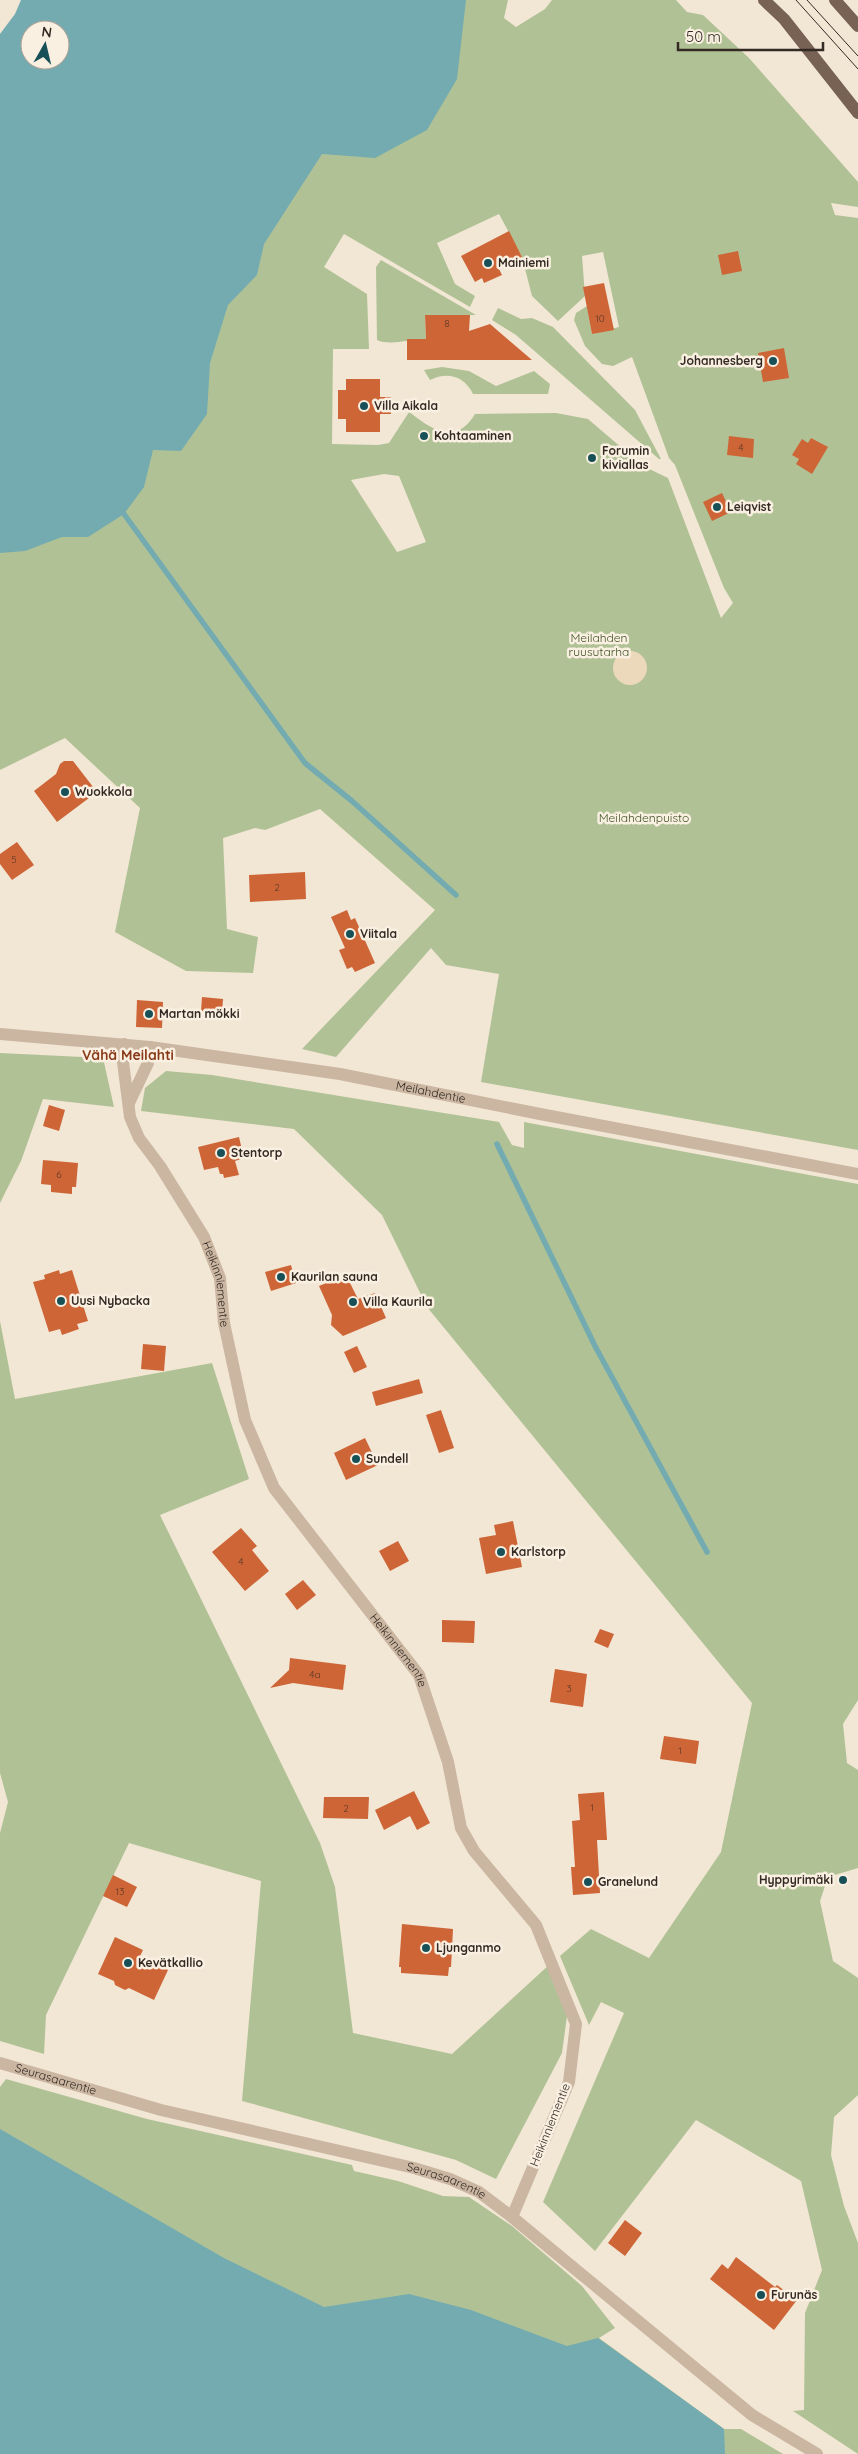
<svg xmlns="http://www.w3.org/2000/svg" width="858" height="2454" viewBox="0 0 858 2454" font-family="Quicksand,sans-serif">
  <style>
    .green { fill: #b0c295; fill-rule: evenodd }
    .plaza { fill: #ecd9bb }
    .water { fill: #73abb1; fill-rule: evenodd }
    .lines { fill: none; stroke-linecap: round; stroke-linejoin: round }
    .stream { stroke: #73abb1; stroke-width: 5.5 }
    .building { fill: #ce6537 }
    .street { stroke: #cab6a1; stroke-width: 12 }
    .primary { stroke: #776254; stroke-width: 12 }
    .tram { stroke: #342a24; stroke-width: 1 }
    .poi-dot { fill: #185058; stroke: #faf0e2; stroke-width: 2 }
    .labels { text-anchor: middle; stroke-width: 5; stroke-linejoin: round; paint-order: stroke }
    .number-label { font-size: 10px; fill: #5a3929 }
    .poi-label { font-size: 12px; font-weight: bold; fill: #342a24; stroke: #faf0e2; text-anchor: start }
    .park-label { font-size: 12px; fill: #415427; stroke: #faf0e2 }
    .street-label { font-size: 12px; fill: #342a24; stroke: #faf0e2 }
    .neighbourhood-label { font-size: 14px; font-weight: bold; fill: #883a19; stroke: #faf0e2 }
  </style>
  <rect width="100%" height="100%" fill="#f2e6d5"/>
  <g class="green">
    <path d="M330 0H508L504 18 516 27 545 9 552 0H676L687 12 703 15 749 58 858 182V207L831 203 835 215 858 218V1150L481 1082 499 974 446 965 431 948 336 1057 302 1049 435 910 320 809 265 830 255 828 223 838 227 929 258 937 253 973 186 971 115 932 140 808 65 738 0 770V415ZM499 214 522 257 532 296 558 321 585 296 582 256 603 252 619 327 592 334 587 306 576 313 574 320 585 346 602 364 613 366 632 357 669 458 675 465 724 588 733 603 721 618 668 478 643 466 588 419 556 413 475 414C455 447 432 429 409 412L389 443 378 445 332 444 333 349H369L367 294 324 267 344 234 470 307 475 296 455 284 437 243ZM384 474 399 476 426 542 397 552 351 480Z"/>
    <path d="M381 260 476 315H425L426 339C410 339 390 346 377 340L376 267Z"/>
    <polygon points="498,308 521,319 532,318 553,327 635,410 661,459 659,459 516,335 492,320"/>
    <path d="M442 367 469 371 496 386 534 371 550 384 548 394H473C465 376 447 371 430 380L424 370Z"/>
    <polygon points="0,1053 103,1058 114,1107 43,1099 21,1161 0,1203"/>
    <polygon points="166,1071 212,1075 499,1122 512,1145 524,1148 524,1122 858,1184 858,1700 843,1724 847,1763 858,1770 858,1868 828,1877 820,1901 833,1961 858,1978 858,2095 834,2117 831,2155 844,2206 858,2243 858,2454 793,2411 804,2410 805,2313 822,2270 801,2181 696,2120 595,2251 543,2202 624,2013 601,2002 589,2025 560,1956 591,1929 649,1958 721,1852 752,1703 427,1307 382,1215 294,1129 141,1111 145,1088"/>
    <polygon points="0,1321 15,1399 212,1363 249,1479 160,1515 320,1843 335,1887 353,2033 452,2054 550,1964 567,2016 562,2053 496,2179 456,2160 242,2101 261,1881 129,1843 46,2015 44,2054 0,2041 0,1833 8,1802 0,1773"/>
    <polygon points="6,2079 147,2119 352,2165 354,2171 398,2181 443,2196 469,2197 512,2226 582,2286 615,2328 599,2338 724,2429 741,2429 783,2454 701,2454 613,2429 0,2184 0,2087"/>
  </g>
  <circle class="plaza" cx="630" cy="668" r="17"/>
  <g class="water">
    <path d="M21 0H466L457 79 427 130 375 158 322 154 264 244 257 275 228 305 210 363 207 414 181 451 153 450 144 487 124 514 88 537H62L25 551 0 553V34L15 14ZM30 30H60V60H30Z"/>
    <polygon points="0,2129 224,2258 324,2307 409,2294 471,2310 567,2346 598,2338 724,2429 725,2454 0,2454"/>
  </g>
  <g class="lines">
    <g class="stream">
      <polyline points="124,514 305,763 352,801 456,895"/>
      <polyline points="497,1144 595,1346 707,1552"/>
    </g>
  </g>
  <g class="building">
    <polygon points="509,231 522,257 499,269 502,275 484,283 482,278 475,282 461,256"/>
    <polygon points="738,251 742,271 722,275 718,255"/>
    <polygon points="604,283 614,330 592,334 583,287"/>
    <polygon points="425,315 470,315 469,331 490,324 532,360 407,360 407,339 426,339"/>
    <polygon points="784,348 789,378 763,382 758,353"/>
    <polygon points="346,379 380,379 380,397 391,397 391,414 380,414 380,432 346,432 346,419 338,419 338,390 346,390"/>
    <polygon points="729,436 754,439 753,458 727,455"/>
    <polygon points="811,438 828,447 812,474 796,464 799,459 792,455 802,439 808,443"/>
    <polygon points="722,493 731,512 712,521 703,502"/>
    <polygon points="64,761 73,761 97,792 57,822 34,791 56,774 60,764"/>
    <polygon points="17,842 34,865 12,880 0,864 0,854"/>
    <polygon points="305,872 306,899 250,902 249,875"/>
    <polygon points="347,910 351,920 355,918 375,963 355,972 352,967 347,969 339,950 345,948 331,917"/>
    <polygon points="202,997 223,999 222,1013 201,1011"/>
    <polygon points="137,1000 163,1002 162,1028 136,1027"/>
    <polygon points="49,1105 65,1110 59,1131 43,1126"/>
    <polygon points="239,1137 244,1158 235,1161 239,1175 224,1178 223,1174 220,1174 218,1167 204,1170 198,1147"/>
    <polygon points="43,1160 78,1163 76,1187 72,1187 72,1194 51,1192 51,1185 41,1184"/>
    <polygon points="291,1265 296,1283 271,1291 265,1272"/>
    <polygon points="59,1270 60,1274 72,1270 88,1321 77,1324 79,1329 62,1335 60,1329 49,1332 33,1282 45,1279 44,1275"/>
    <polygon points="346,1275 358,1299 375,1293 386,1318 343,1336 331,1325 332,1315 319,1286"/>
    <polygon points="143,1344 166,1346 164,1371 141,1369"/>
    <polygon points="357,1346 367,1367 354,1373 344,1352"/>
    <polygon points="419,1379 423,1393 376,1406 372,1392"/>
    <polygon points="441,1410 454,1448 439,1453 426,1415"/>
    <polygon points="365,1438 378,1465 346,1480 334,1453"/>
    <polygon points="513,1521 522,1567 486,1574 479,1538 496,1535 494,1525"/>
    <polygon points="241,1528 257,1546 252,1550 269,1571 245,1591 212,1552"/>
    <polygon points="398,1541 409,1561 390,1571 379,1551"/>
    <polygon points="303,1580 316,1595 297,1610 285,1594"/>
    <polygon points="442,1620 475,1621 474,1643 442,1642"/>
    <polygon points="600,1629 614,1634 608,1648 594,1642"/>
    <polygon points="290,1658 346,1665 343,1690 293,1683 270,1688 289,1670"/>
    <polygon points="555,1669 587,1674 583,1707 550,1702"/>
    <polygon points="664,1736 699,1741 696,1764 660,1759"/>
    <polygon points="414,1791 430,1823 417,1830 410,1816 384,1830 375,1810"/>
    <polygon points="604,1792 607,1840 597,1840 600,1893 573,1895 571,1867 575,1867 572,1821 580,1820 578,1794"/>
    <polygon points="324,1797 369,1797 368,1819 323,1818"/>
    <polygon points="113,1875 137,1887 127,1907 103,1896"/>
    <polygon points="402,1924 453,1929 451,1967 449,1967 448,1976 401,1973 401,1967 399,1967"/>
    <polygon points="115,1937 143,1950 140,1956 168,1970 154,2000 129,1988 125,1990 115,1985 114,1981 98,1974"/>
    <polygon points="625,2220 642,2233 625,2256 608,2243"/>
    <polygon points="736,2257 775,2287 777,2285 797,2300 774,2330 710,2279 722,2264 728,2269"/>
  </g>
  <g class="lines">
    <g class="street">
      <path id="s1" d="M0 1034 150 1047 340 1074 540 1114 858 1174"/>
      <path id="s2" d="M124 1044 123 1062 130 1117 139 1138 160 1166 204 1237 220 1278 224 1323 245 1420 274 1488 419 1675 448 1762 461 1828 474 1851 536 1925 576 2024 569 2082 512 2217"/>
      <polyline points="129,1103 148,1063 150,1047"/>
      <path id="s3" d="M0 2063 161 2110 414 2168 450 2179 479 2192 512 2217 752 2415 817 2454"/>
    </g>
    <g class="primary">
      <polyline points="764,0 784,19 858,113"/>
      <polyline points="835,0 858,26"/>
    </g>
    <g class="tram">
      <polyline points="796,0 858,69"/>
      <polyline points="807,0 858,56"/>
    </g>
  </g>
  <g class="poi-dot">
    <circle cx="488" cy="263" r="5"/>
    <circle cx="773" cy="361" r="5"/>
    <circle cx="364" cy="406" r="5"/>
    <circle cx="424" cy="436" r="5"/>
    <circle cx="592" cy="458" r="5"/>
    <circle cx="717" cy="507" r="5"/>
    <circle cx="65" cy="792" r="5"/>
    <circle cx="350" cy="934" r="5"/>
    <circle cx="149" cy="1014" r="5"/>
    <circle cx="221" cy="1153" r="5"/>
    <circle cx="281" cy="1277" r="5"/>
    <circle cx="61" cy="1301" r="5"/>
    <circle cx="353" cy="1302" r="5"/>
    <circle cx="356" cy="1459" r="5"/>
    <circle cx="501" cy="1552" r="5"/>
    <circle cx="843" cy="1880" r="5"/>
    <circle cx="588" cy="1882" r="5"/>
    <circle cx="426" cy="1948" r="5"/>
    <circle cx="128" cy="1963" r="5"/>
    <circle cx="761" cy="2295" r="5"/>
  </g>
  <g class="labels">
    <g class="number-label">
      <text x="600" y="322">10</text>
      <text x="447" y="327">8</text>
      <text x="741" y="451">4</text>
      <text x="14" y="863">5</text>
      <text x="277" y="891">2</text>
      <text x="59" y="1178">6</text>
      <text x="241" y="1565">4</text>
      <text x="315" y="1678">4a</text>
      <text x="569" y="1692">3</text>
      <text x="680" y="1754">1</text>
      <text x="592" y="1811">1</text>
      <text x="346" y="1812">2</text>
      <text x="120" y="1895">13</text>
    </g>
    <g class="poi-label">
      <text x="498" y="267">Mainiemi</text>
      <text x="763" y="365" text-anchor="end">Johannesberg</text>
      <text x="374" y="410">Villa Aikala</text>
      <text x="434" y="440">Kohtaaminen</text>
      <text x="602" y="455">Forumin<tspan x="602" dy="14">kiviallas</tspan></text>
      <text x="727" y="511">Leiqvist</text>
      <text x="75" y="796">Wuokkola</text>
      <text x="360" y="938">Viitala</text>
      <text x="159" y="1018">Martan mökki</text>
      <text x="231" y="1157">Stentorp</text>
      <text x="291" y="1281">Kaurilan sauna</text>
      <text x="71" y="1305">Uusi Nybacka</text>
      <text x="363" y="1306">Villa Kaurila</text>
      <text x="366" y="1463">Sundell</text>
      <text x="511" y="1556">Karlstorp</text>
      <text x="833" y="1884" text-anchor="end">Hyppyrimäki</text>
      <text x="598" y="1886">Granelund</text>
      <text x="436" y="1952">Ljunganmo</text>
      <text x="138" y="1967">Kevätkallio</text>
      <text x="771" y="2299">Furunäs</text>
    </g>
    <g class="park-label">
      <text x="599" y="642">Meilahden<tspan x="599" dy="14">ruusutarha</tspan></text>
      <text x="644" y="822">Meilahdenpuisto</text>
    </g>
    <g class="street-label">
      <text dy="4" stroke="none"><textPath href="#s1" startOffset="435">Meilahdentie</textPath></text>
      <text dy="4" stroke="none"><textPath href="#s2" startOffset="264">Heikinniementie</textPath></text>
      <text dy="4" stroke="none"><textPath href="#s2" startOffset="682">Heikinniementie</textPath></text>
      <text dy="4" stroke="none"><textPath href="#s3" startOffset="58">Seurasaarentie</textPath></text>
      <text transform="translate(550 2125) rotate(-68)" y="4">Heikinniementie</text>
      <text dy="4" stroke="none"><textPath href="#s3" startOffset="462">Seurasaarentie</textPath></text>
    </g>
    <g class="neighbourhood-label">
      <text x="128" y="1060">Vähä Meilahti</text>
    </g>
  </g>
  <g transform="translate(45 45) rotate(8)"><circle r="24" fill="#faf0e2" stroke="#aba196"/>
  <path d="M0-4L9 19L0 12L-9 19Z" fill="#185058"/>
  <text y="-8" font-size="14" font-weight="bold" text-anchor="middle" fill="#342a24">N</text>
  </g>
  <path d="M678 42v8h145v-8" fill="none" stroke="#342a24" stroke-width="2.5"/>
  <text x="686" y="42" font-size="15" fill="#342a24" stroke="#faf0e2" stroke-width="4" paint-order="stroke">50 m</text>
</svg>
